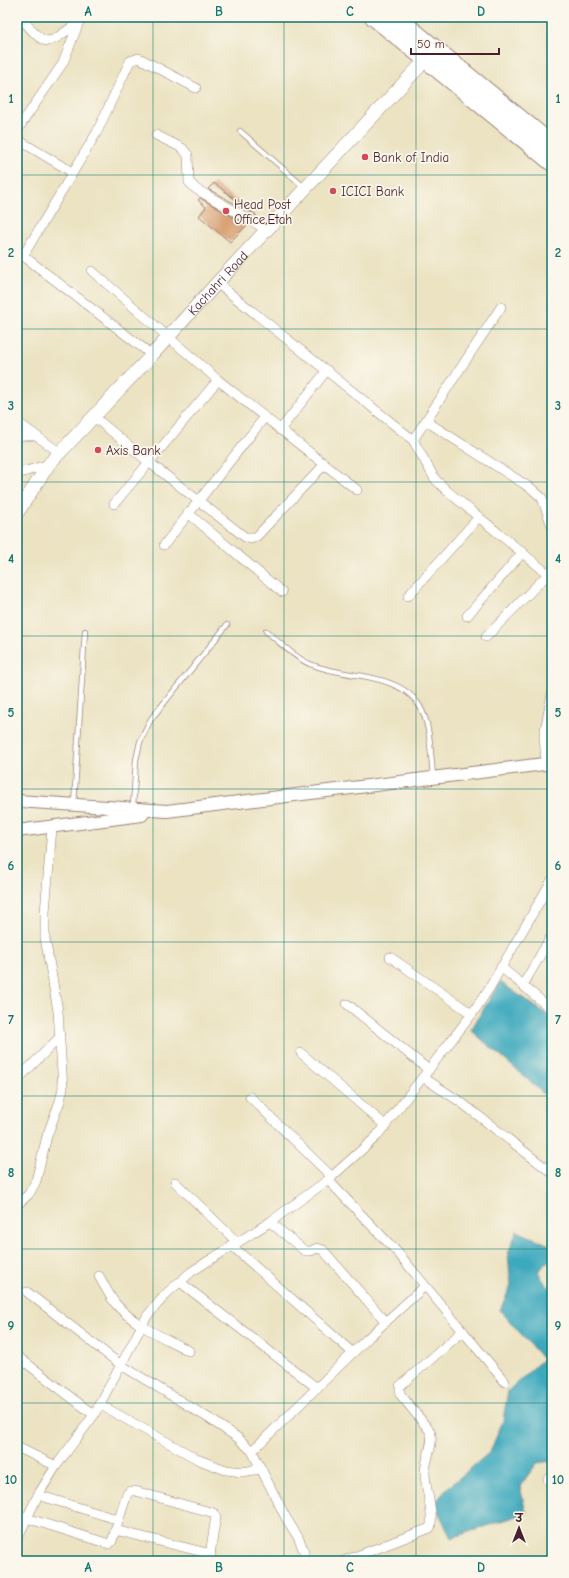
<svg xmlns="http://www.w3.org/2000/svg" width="569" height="1578" viewBox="0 0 569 1578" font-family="'Comic Neue','Playpen Sans Deva',sans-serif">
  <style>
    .water { fill: #3da9bd; stroke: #446474 }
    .building { fill: #d59969 }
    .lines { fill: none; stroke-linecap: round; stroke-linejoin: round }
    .service-casing { stroke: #9a8176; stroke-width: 6 }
    .minor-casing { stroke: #9a8176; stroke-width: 10 }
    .tertiary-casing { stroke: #9a8176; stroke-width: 14 }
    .secondary-casing { stroke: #9a8176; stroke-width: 14 }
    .trunk-casing { stroke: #9a8176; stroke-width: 18 }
    .service { stroke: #fff; stroke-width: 4.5 }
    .minor { stroke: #fff; stroke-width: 9 }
    .tertiary { stroke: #fff; stroke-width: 12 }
    .secondary { stroke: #fff; stroke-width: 13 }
    .trunk { stroke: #fff; stroke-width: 16 }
    .grid { fill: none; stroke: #0f766e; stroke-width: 1; stroke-opacity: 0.55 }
    .poi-dot { fill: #d1495b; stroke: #fbf7ec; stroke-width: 1.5 }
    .labels { text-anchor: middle; stroke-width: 3.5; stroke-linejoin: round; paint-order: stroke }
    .poi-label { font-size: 13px; fill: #4a1f2b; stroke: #fbf7ec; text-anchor: start }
    .street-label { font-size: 13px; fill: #4a1f2b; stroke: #fbf7ec }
    .neatline { fill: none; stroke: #0f766e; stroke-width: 1.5 }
    .grid-label { font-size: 13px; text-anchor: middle; font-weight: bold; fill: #0f766e }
  </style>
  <rect width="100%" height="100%" fill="#fbf7ec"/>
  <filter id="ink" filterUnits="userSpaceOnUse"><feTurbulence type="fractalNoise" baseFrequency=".025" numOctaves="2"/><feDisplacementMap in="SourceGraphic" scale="8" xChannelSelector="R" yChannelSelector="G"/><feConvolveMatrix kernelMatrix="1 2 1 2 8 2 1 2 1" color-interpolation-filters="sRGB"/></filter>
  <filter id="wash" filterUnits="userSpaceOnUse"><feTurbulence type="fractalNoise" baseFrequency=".012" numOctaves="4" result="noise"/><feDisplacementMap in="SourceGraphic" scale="16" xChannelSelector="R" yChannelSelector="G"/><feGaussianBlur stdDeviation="0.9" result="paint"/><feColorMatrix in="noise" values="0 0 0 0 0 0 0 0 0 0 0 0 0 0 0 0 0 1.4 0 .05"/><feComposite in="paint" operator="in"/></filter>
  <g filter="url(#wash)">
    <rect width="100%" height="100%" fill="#ebe3c2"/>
    <g class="water">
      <polygon points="500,982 552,1018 552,1101 471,1030"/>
      <polygon points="517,1231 552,1246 552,1257 538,1272 546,1285 552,1289 552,1461 537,1463 520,1486 526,1513 451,1538 437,1509 437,1501 445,1490 490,1452 503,1421 508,1391 543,1359 500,1310 511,1286 508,1254"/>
    </g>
    <g id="blocks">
      <g class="building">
        <polygon points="214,183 257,216 208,189"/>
        <polygon points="200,198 247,225 230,242 199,216 206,207 198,200"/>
      </g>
    </g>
  </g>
  <g filter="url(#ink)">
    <use href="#blocks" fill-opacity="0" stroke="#9a8176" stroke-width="1"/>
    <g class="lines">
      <defs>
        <g id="service">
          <polyline points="240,131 304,187"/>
          <path d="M266 631C278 641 295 658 310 664 327 671 344 673 363 676 430 688 428 718 433 777"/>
          <polyline points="74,805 85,631"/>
          <polyline points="133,807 136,760 140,742 151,719 227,625"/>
        </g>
        <g id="minor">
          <path d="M20 17C49 50 45 46 79 22"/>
          <polyline points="156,135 182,148 188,155 189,182 196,189 267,230"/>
          <polyline points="72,172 20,141 17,135 18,129 63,63 81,17"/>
          <polyline points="17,251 152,355"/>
          <polyline points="23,256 97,132 130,61 139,58 196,88"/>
          <polyline points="92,271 218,380 357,490"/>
          <polyline points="217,283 413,440 435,479 446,490 548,574"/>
          <polyline points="93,416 150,463 245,537 251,539 257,536 325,464"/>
          <polyline points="426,421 532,489 542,498 552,526"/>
          <polyline points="17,422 59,452"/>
          <polyline points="280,430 327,370"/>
          <polyline points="17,436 35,436"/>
          <polyline points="413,440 501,307"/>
          <polyline points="17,474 49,464"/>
          <polyline points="114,504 218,380"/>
          <polyline points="188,513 282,592"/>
          <polyline points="164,545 264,418"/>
          <polyline points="408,596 479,517"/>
          <polyline points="467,616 523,552"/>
          <polyline points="486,637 552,570"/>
          <polyline points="546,763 544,736 552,694"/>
          <polyline points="390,957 472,1014"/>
          <polyline points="501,967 552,1010"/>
          <polyline points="523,985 552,935"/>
          <polyline points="347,1004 429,1070"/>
          <polyline points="301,1053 386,1126"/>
          <polyline points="424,1078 462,1103 552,1173"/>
          <polyline points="17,1080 60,1037"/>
          <polyline points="250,1097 332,1177"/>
          <polyline points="328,1180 398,1253 505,1382"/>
          <polyline points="175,1182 237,1242"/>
          <polyline points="17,1205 29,1194 36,1181 47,1136 60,1101 63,1088 58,1011 45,938 45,912 52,828"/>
          <polyline points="270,1222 305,1251 311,1251 317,1248 323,1250 386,1322"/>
          <polyline points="231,1245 353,1353"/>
          <path d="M99 1276C104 1285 109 1295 115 1303 133 1325 165 1338 189 1351"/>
          <polyline points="180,1282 317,1388"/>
          <polyline points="27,1292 121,1365 210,1419 238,1438 252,1451 286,1518 298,1537 304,1551 304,1561"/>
          <polyline points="17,1356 94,1415"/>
          <polyline points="99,1404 199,1460 226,1470 242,1472 261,1469"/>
          <polyline points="17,1447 56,1466"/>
          <polyline points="252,1451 369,1337 425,1286"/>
          <polyline points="548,1479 552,1486"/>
          <polyline points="38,1495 119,1520"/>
          <polyline points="17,1515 109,1544 112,1541 127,1494 130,1491 135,1491 214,1513 216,1516 209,1561"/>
          <polyline points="115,1530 211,1554"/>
          <polyline points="17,1539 38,1495 56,1466 94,1415 147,1316 167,1293 191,1272 270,1222 328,1180 376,1137 472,1014 490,987 552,880"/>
          <path d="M344 1561 430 1528C435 1515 425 1489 425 1473 425 1459 435 1443 430 1431L400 1394V1386L463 1331"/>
        </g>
        <g id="tertiary">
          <polyline points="17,801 167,811 552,763"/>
          <polyline points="17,831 142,815"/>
        </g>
        <g id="secondary">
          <path id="s1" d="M17 513 49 464 152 355 217 283 432 53"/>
        </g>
        <g id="trunk">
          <polyline points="373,17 552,163"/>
          <polyline points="397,17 552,144"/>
        </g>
      </defs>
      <use href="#service" class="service-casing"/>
      <use href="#minor" class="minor-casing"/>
      <use href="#tertiary" class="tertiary-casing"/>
      <use href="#secondary" class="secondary-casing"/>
      <use href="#trunk" class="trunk-casing"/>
      <use href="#service" class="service"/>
      <use href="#minor" class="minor"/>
      <use href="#tertiary" class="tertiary"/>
      <use href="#secondary" class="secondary"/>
      <use href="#trunk" class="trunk"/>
    </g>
  </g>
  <path class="grid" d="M153 17V1561M284 17V1561M416 17V1561M17 175H552M17 329H552M17 482H552M17 636H552M17 789H552M17 942H552M17 1096H552M17 1249H552M17 1403H552"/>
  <g class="poi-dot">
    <circle cx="365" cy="157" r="4"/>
    <circle cx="333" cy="191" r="4"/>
    <circle cx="226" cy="211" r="4"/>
    <circle cx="98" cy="450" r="4"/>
  </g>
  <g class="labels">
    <g class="poi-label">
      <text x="373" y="162">Bank of India</text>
      <text x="341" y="196">ICICI Bank</text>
      <text x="234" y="209">Head Post<tspan x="234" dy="15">Office,Etah</tspan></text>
      <text x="106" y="455">Axis Bank</text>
    </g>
    <g class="street-label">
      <text dy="5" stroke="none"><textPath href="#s1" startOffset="306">Kachahri Road</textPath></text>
    </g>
  </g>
  <rect width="569" height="1578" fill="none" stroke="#fbf7ec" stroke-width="44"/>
  <g transform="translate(519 1528)" stroke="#fbf7ec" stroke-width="3" paint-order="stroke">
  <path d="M0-3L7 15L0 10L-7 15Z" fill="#4a1f2b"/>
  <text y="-6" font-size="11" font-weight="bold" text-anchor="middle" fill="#4a1f2b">उ</text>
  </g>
  <path d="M411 48v6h88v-6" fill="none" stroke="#4a1f2b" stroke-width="2"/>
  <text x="417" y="48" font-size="12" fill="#4a1f2b" stroke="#fbf7ec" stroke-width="3" paint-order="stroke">50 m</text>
  <rect x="22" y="22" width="525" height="1534" class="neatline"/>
  <g class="grid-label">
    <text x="88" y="16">A</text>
    <text x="219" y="16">B</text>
    <text x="350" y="16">C</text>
    <text x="481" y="16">D</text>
    <text x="11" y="103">1</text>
    <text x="558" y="103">1</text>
    <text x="11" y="257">2</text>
    <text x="558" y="257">2</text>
    <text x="11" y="410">3</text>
    <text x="558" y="410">3</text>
    <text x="11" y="563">4</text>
    <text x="558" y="563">4</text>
    <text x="11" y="717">5</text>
    <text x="558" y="717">5</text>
    <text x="11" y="870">6</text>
    <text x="558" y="870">6</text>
    <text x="11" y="1024">7</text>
    <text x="558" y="1024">7</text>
    <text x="11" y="1177">8</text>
    <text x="558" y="1177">8</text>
    <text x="11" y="1330">9</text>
    <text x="558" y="1330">9</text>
    <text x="11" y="1484">10</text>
    <text x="558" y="1484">10</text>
    <text x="88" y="1572">A</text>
    <text x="219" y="1572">B</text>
    <text x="350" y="1572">C</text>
    <text x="481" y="1572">D</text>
  </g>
</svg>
